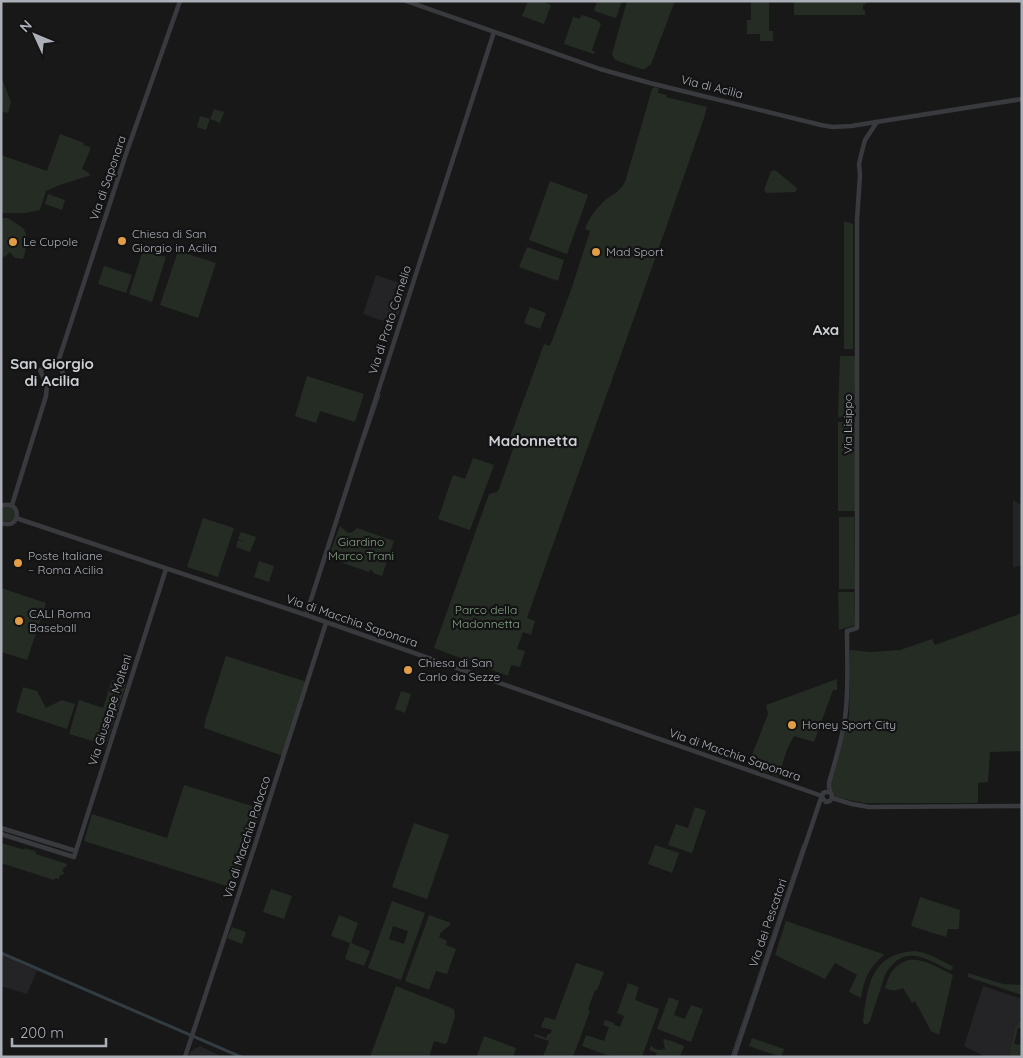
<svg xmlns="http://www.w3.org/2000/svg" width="1023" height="1058" viewBox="0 0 1023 1058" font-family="Quicksand,sans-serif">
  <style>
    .built { fill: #242426 }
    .green { fill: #242c24; fill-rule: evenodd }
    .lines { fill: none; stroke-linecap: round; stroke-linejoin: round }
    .stream { stroke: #323c41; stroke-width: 1 }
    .canal { stroke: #323c41; stroke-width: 3 }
    .minor { stroke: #393a3e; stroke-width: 4.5 }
    .poi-dot { fill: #e29d47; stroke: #131314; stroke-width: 2 }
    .labels { text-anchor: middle; stroke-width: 4.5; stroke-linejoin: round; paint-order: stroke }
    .street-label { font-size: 12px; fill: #abb0b8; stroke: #131314 }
    .poi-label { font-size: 12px; fill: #abb0b8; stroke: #131314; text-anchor: start }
    .park-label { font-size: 12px; fill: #85a184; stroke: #131314 }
    .quarter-label { font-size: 15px; font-weight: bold; fill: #cccfd4; stroke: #131314 }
  </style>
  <rect width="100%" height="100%" fill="#181819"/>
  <g class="built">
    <polygon points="376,275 408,286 395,325 363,314"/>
    <polygon points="1013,500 1022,506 1022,565 1013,568"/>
    <polygon points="1,955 37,971 27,994 1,986"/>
    <polygon points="983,986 1022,999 1022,1018 1015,1027 1009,1057 986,1057 964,1046"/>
    <polygon points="200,1046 223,1057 189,1057 190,1052"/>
  </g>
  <g class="green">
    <polygon points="528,1 542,1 551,5 544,24 522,16"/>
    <polygon points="597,1 622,1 616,18 594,11"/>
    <polygon points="627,1 675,1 651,64 645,69 641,69 615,60 612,54"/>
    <polygon points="751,1 769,1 769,31 773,31 773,41 760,41 760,34 747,34 747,20 751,20"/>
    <polygon points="794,1 866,1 866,4 863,5 863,9 865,11 865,15 794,15"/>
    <polygon points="582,15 597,20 601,24 592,50 595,52 594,54 564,44 573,17 580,19"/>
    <polygon points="1,76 11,102 8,113 1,111"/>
    <path d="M655 87 659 88 658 93 667 95 666 97 707 107 704 118C647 285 586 451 527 618L535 621 531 635 523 632 517 649 525 651 520 667 511 665 508 676 434 648 489 494 497 492 499 489 514 446 515 442 509 440 544 344 550 346 571 290 590 231 585 229 586 226C590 217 596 209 603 202 611 195 620 192 625 182L652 89Z"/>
    <polygon points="214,109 224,112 220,123 210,119 206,130 197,127 200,116 210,119"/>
    <polygon points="60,134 84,143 83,145 90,147 90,150 82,169 86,171 91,175 60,185 46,191 40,210 26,213 1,213 1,155 47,171"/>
    <polygon points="775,170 797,188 795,192 767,193 764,190 771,171"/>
    <polygon points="550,181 588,195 567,254 529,240"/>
    <polygon points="48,194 65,200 62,210 45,204"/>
    <polygon points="1,218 8,218 23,228 26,234 26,249 23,259 15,258 10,252 5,257 1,256"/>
    <polygon points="844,221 853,224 853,349 844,349"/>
    <polygon points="527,247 564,260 558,281 519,267"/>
    <polygon points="143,250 166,257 152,302 129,294"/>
    <polygon points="178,251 216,263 198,318 160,305"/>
    <polygon points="104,266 132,275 126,293 98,284"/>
    <polygon points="530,307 546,313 540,329 524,323"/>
    <polygon points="840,356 856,356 854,417 838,417"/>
    <polygon points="307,376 364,394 355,422 320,411 316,423 295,416"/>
    <rect x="838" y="422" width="17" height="89"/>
    <polygon points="473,458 494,465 470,530 438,519 453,475 465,479"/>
    <path d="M2 507H10C15 512 16 516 11 521L4 522 1 520V508Z"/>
    <polygon points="839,517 854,517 855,589 839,589"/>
    <polygon points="203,518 234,528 218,577 187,567"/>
    <polygon points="340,526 348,533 353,532 357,528 394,541 382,576 373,573 373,571 370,570 369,572 328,558"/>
    <polygon points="241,532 256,537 250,552 236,547 238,540 245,542 238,539"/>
    <polygon points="259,561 274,566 269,582 254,577"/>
    <polygon points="1,588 46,603 27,660 1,652"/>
    <polygon points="838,592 854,592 855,625 839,630"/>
    <polygon points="1022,613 1022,751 990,752 988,782 978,783 978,801 977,803 864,803 836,797 830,788 830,784 849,716 850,650 871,652 900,650 932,639 935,645"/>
    <polygon points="226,656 307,682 283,756 204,728 206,718"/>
    <polygon points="837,679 837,690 833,690 814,742 794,736 788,747 778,777 748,765 768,714 766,705"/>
    <polygon points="112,680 126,684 106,745 69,734 79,700 103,708"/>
    <polygon points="23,687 37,691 46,708 62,700 75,704 67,729 16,712"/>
    <polygon points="401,691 411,694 405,713 395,709"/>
    <polygon points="184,785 262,809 233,888 84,841 92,814 167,838"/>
    <polygon points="695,807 706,811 692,853 668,845 676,824 688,828"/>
    <polygon points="414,823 449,835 427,899 392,887"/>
    <polygon points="1,843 25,850 24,848 35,851 36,854 67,864 66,867 64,867 62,871 64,872 63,875 60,875 59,879 55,878 54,880 1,863"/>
    <polygon points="655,845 679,853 672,873 648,864"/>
    <polygon points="271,889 292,896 284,919 263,912"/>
    <polygon points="920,897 960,910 959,929 948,929 946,937 911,926"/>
    <path d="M392 901 425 913 401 980 368 968ZM393 926 408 931 404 944 389 939Z"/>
    <polygon points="339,915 358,923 351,943 370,951 364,966 345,959 350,943 331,936"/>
    <path d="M429 915 451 923C447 930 442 928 439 937L447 941 446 945 456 949 447 974 436 971 429 990 405 981Z"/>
    <path d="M786 921 883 954 884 955C868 969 865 977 861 998L849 992 857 975 835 963 825 979 775 955Z"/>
    <polygon points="232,927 246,932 242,944 227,938"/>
    <path d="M915 951C929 953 940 960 952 966L953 968 951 970H949C923 957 903 944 885 975L870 1021 867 1024H864L863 1020C868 984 871 954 915 951Z"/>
    <path d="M909 960C925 958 938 968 953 975L939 1035 931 1031 915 1001 912 1003 903 988C895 991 892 991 885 988 890 973 893 965 909 960Z"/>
    <polygon points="576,963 604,972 597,990 595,990 588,1009 590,1011 573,1057 543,1057 549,1041 534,1036 535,1034 546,1038 548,1034 550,1034 552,1030 541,1027 545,1017 555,1020"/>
    <polygon points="968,973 1003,984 1022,985 1022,995 968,977"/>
    <polygon points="628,983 639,987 635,1000 659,1009 642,1057 612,1057 582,1046 586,1035 604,1041 609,1027 603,1025 605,1020 614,1023 614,1025 620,1027 624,1016 617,1013"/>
    <polygon points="396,986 454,1009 455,1016 447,1043 445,1044 434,1041 429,1057 370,1057"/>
    <polygon points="669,997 679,1001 674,1015 685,1019 691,1005 703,1009 691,1042 657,1029"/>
    <polygon points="1022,1018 1022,1028 1018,1028 1014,1044 1022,1045 1022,1057 1009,1057 1015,1027"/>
    <polygon points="484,1036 516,1048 513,1057 480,1057 477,1056"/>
    <polygon points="752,1038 784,1049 781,1057 749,1046"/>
    <polygon points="663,1039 668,1040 668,1042 669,1040 684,1046 680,1057 655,1057 657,1053 649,1050 651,1046 653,1047 653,1048 659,1050 665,1049"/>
  </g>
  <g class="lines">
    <g class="stream">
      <polyline points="365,439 380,395"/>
      <polyline points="731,1057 803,844"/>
    </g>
    <polyline class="canal" points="1,953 241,1057"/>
    <g class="minor">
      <polyline points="406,1 600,69 650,83 821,125 833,127 851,126 1022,99"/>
      <polyline points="58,362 127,151 180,1"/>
      <polyline points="47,386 65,378 58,362"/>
      <polyline points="12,505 46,396 47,386 40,370 58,362"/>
      <path d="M1 506C22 498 22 531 1 523"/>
      <polyline points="16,518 306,615 822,796"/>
      <polyline points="306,615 494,32"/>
      <path d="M831 794 829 787V783C835 761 842 740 845 718 849 689 847 660 847 631L857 628V220L860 175 859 164 861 155 865 140 877 122"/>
      <polyline points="822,796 823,799 826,802 830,801 832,798"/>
      <polyline points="832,798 852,804 869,807 1022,806"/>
      <polyline points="1,828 76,851"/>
      <polyline points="1,834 74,857 166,569"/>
      <polyline points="185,1057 254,848 326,623"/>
      <polyline points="734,1057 820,801 823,793 826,792 830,792 832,795 832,798"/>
    </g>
  </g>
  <g class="poi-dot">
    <circle cx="122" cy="241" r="5"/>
    <circle cx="13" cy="242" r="5"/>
    <circle cx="596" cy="252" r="5"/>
    <circle cx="18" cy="563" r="5"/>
    <circle cx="19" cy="621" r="5"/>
    <circle cx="408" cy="670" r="5"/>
    <circle cx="792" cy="725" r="5"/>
  </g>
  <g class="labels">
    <g class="street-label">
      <text transform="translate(712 87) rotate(14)" y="4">Via di Acilia</text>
      <text transform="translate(108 178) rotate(-71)" y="4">Via di Saponara</text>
      <text transform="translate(390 320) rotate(-72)" y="4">Via di Prato Cornelio</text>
      <text transform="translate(848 424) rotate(-90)" y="4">Via Lisippo</text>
      <text transform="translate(352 621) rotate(19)" y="4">Via di Macchia Saponara</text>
      <text transform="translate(110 710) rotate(-72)" y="4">Via Giuseppe Molteni</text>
      <text transform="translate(735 755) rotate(19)" y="4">Via di Macchia Saponara</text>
      <text transform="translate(247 837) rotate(-72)" y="4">Via di Macchia Palocco</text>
      <text transform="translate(768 923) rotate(-71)" y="4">Via dei Pescatori</text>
    </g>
    <g class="poi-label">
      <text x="132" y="238">Chiesa di San<tspan x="132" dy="14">Giorgio in Acilia</tspan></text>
      <text x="23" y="246">Le Cupole</text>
      <text x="606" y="256">Mad Sport</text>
      <text x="28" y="560">Poste Italiane<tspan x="28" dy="14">– Roma Acilia</tspan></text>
      <text x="29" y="618">CALI Roma<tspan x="29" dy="14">Baseball</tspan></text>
      <text x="418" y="667">Chiesa di San<tspan x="418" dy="14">Carlo da Sezze</tspan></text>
      <text x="802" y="729">Honey Sport City</text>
    </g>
    <g class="park-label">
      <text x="361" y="546">Giardino<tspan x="361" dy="14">Marco Trani</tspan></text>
      <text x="486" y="614">Parco della<tspan x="486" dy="14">Madonnetta</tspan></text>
    </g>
    <g class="quarter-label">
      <text x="826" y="335">Axa</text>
      <text x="52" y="369">San Giorgio<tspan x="52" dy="17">di Acilia</tspan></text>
      <text x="533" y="446">Madonnetta</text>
    </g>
  </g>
  <rect width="1023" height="1058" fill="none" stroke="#abb0b8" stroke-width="5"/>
  <g transform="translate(35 35) rotate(314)" stroke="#131314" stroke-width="4" paint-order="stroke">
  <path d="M0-4L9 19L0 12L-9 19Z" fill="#abb0b8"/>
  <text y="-8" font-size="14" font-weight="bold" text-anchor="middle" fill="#abb0b8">N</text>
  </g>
  <path d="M12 1038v8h94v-8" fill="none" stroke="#abb0b8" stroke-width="2.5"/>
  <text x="20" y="1038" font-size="15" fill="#abb0b8" stroke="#131314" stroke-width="4" paint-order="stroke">200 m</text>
</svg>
